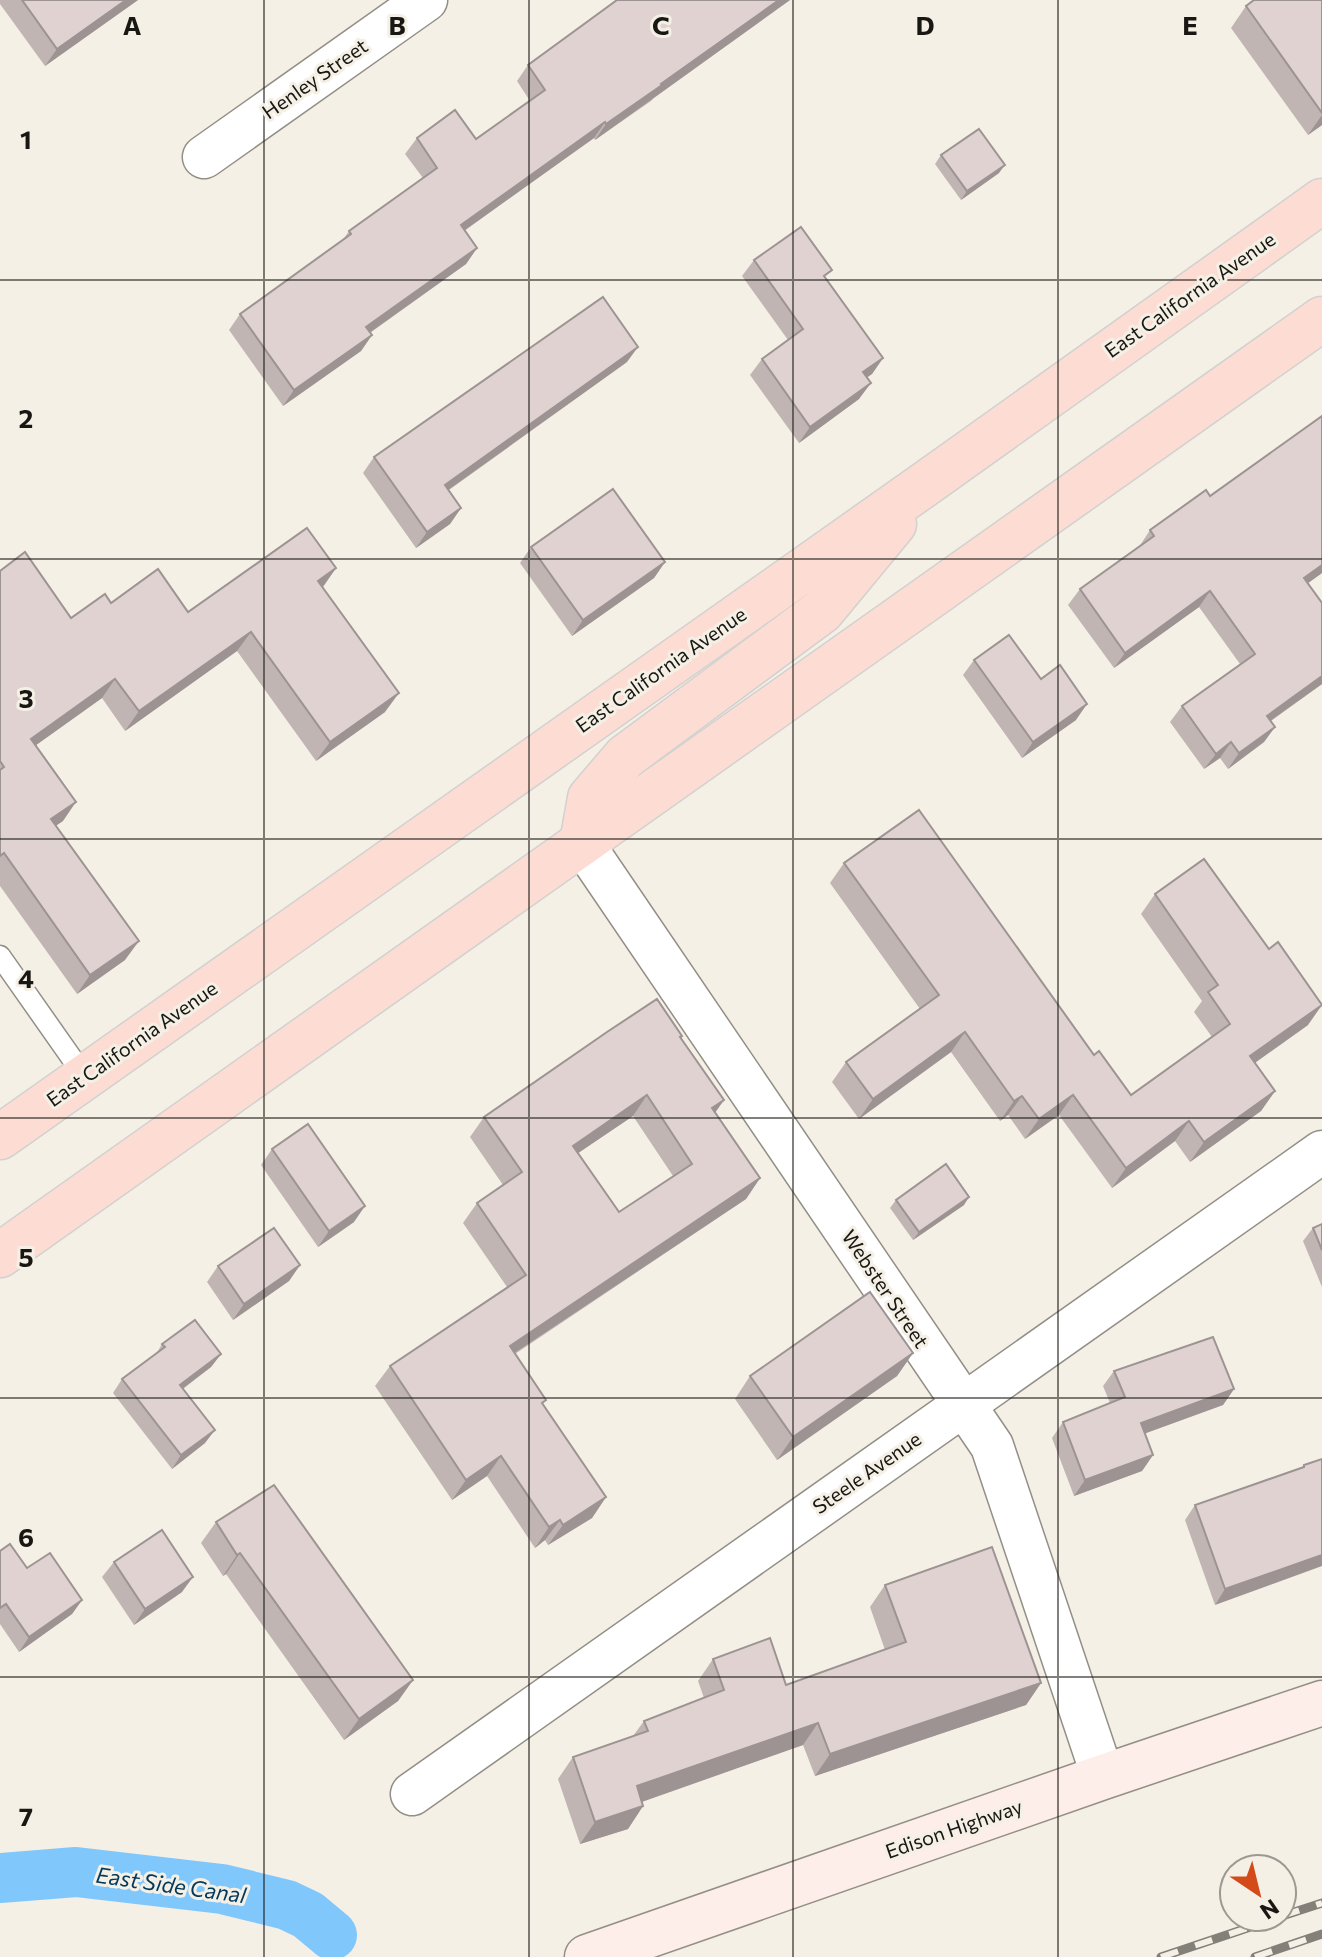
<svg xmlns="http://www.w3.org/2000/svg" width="1322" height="1957" viewBox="0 0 1322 1957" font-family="Commissioner,sans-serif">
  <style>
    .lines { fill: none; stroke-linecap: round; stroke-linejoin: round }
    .canal { stroke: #80c7fc; stroke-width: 50 }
    .lane-casing { stroke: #938f86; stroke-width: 23 }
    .street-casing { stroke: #938f86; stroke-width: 45 }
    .secondary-casing { stroke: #938f86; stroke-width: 47 }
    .primary-casing { stroke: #d1d1d0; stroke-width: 47 }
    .lane { stroke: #fff; stroke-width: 20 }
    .street { stroke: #fff; stroke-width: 42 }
    .secondary { stroke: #feeee9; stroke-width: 44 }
    .primary { stroke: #fdddd3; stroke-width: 44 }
    .rail-casing { stroke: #838079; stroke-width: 9 }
    .rail { stroke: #f5f0e6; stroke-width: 6; stroke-dasharray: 18; stroke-linecap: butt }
    .wall { fill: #c0b5b3; fill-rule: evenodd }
    .shaded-wall { fill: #9c9392 }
    .building { fill: #dfd2d0; stroke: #9c9392; stroke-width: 2; fill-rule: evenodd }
    .grid { fill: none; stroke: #191713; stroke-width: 2; stroke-opacity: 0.55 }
    .labels { text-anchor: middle; stroke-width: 6; stroke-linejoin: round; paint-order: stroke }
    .street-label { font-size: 20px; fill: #191713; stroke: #f5f0e6 }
    .water-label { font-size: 22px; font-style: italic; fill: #00395b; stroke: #f5f0e6 }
    .grid-label { font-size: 26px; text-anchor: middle; font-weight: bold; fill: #191713; stroke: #f5f0e6; stroke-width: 6; stroke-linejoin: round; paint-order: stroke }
  </style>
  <rect width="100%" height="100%" fill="#f5f0e6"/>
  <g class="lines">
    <polyline class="canal" points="0,1878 76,1872 222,1889 287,1905 308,1915 332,1935"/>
    <defs>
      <polyline id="lane" points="0,956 85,1077"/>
      <g id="street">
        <polyline points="204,157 426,0"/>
        <polyline points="582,843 992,1446 1103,1777"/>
        <polyline points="412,1794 1322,1152"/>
      </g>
      <polyline id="secondary" points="587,1957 1103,1777 1322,1703"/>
      <g id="primary">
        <polyline points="582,843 590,798 625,757 822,611 894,524"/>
        <polyline points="0,1137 928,482 1322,201"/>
        <polyline points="0,1255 1322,319"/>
      </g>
    </defs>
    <use href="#lane" class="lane-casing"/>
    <use href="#street" class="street-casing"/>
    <use href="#secondary" class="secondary-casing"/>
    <use href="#primary" class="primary-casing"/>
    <use href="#lane" class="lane"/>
    <use href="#street" class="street"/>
    <use href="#secondary" class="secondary"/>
    <use href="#primary" class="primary"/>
    <defs>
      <g id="rail">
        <polyline points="1282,1916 1322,1903"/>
        <polyline points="1161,1957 1280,1917"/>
        <polyline points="1255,1957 1322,1934"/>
      </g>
    </defs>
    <use href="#rail" class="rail-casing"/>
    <use href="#rail" class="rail"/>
  </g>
  <g class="wall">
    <polygon points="0,0 138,0 45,66 0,4"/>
    <polygon points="617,0 790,0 654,98 651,101 595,140 594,138 464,230 477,248 466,264 370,333 372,335 361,351 283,406 229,330 240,314 342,241 349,231 423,178 405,154 417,138 476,139 530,101 517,81 528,65"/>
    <polygon points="1322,0 1322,125 1308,135 1231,28 1246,6"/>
    <polygon points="941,155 999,173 961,200 935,164"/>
    <polygon points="754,260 826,278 883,358 872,374 866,377 859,399 799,443 750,375 762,359 788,340 742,276"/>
    <polygon points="627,362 449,490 461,508 450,524 416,548 363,473 374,457"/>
    <polygon points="1322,416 1322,573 1308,583 1322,603 1322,684 1271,721 1275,727 1264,742 1228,769 1220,758 1204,769 1170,722 1182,706 1240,664 1199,607 1114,668 1068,605 1080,589 1139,547 1150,530 1210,496"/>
    <polygon points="531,547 665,562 654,578 572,636 520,563"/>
    <polygon points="336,568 323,587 385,712 316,761 237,651 125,731 102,698 36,745 63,821 56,825 125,960 77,994 0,886 0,571 71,618 111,603 188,612"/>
    <polygon points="974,660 1041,679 1076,720 1022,758 963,675"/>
    <polygon points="844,863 1094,1055 1131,1095 1212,1037 1194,1012 1202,1001 1141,914 1155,894 1308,1025 1255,1063 1275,1091 1261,1111 1190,1162 1175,1141 1112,1188 1059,1115 1025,1139 1008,1115 1000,1121 951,1052 859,1119 832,1082 846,1062 920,1009 830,883"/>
    <path d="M681 1038 724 1100 715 1112 760 1178 746 1199 515 1354 543 1404 606 1497 592 1518 548 1545 545 1540 535 1548 487 1476 452 1500 375 1386 390 1366 507 1287 463 1223 477 1203 503 1185 470 1137 484 1117ZM633 1116 673 1176 619 1212 578 1153Z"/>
    <polygon points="272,1149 354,1222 318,1247 261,1165"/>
    <polygon points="896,1200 964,1205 913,1240 890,1208"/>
    <polygon points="1322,1224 1322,1287 1303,1241 1313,1228"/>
    <polygon points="300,1265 289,1281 233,1320 207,1282 218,1266"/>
    <polygon points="162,1344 221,1354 211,1367 183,1389 205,1443 172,1469 113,1393 122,1379 156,1354"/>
    <polygon points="913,1353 897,1376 777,1460 735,1399 750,1376"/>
    <polygon points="1114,1371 1234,1389 1223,1405 1145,1433 1153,1455 1142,1471 1074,1496 1052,1438 1063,1422 1110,1403 1103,1386"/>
    <polygon points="1322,1459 1215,1605 1185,1520 1195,1505 1301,1468 1304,1465"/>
    <polygon points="216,1522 413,1680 398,1701 344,1740 226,1574 223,1576 201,1543"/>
    <polygon points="0,1551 82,1600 72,1614 19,1652 0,1624"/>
    <polygon points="114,1562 182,1592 134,1625 102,1577"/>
    <polygon points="885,1585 1041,1683 1026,1705 815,1776 803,1745 642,1801 643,1806 628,1829 580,1844 558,1779 573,1757 633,1736 644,1721 704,1698 698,1681 713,1659 786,1685 885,1650 870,1607"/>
  </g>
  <g class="shaded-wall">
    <polygon points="126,0 138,0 45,66 57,49"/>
    <polygon points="779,0 790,0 595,140 606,124"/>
    <polygon points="1322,115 1322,125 1308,135"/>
    <polygon points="605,122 594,138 450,241 461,225"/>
    <polygon points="1005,165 999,173 961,200 967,191"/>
    <polygon points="477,248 466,264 355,343 366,327"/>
    <polygon points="372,335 361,351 283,406 294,390"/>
    <polygon points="638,347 627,362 434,500 445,485"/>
    <polygon points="883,358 872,374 852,388 863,372"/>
    <polygon points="871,383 859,399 799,443 810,427"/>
    <polygon points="461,508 450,524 416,548 427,532"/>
    <polygon points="665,562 654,578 572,636 583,620"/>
    <polygon points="1322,565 1322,573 1293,594 1304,578"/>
    <polygon points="336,568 322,588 318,581"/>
    <polygon points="1210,591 1199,607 1114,668 1125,653"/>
    <polygon points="251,632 237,651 125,731 139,711"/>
    <polygon points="1322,676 1322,684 1256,731 1267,716"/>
    <polygon points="115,679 102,698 18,758 31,739"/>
    <polygon points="399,693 385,712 316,761 330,742"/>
    <polygon points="1087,704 1076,720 1022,758 1033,742"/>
    <polygon points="1275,727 1264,742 1228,769 1239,753"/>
    <polygon points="1231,742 1220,758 1204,769 1216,754"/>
    <polygon points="76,802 63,821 38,838 51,819"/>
    <polygon points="139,941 125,960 77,994 90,975"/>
    <polygon points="1322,1005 1308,1025 1236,1076 1250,1056"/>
    <polygon points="965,1032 951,1052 859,1119 873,1099"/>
    <polygon points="1275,1091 1261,1111 1190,1162 1204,1142"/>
    <polygon points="647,1095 633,1116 559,1166 573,1146"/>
    <polygon points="1073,1095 1059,1115 1025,1139 1039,1119"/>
    <polygon points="1022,1096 1008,1115 1000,1121 1014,1101"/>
    <polygon points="724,1100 710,1120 712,1108"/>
    <polygon points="1189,1121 1175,1141 1112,1188 1126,1168"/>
    <polygon points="760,1178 746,1199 495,1366 510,1346"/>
    <polygon points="969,1197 964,1205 913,1240 919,1232"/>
    <polygon points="365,1206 354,1222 318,1247 329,1231"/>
    <polygon points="300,1265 289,1281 233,1320 244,1304"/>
    <polygon points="913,1353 897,1376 777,1460 793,1437"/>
    <polygon points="221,1354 211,1367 170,1398 180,1385"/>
    <polygon points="1234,1389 1223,1405 1130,1439 1141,1423"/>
    <polygon points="215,1430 205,1443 172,1469 181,1455"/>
    <polygon points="1153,1455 1142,1471 1074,1496 1085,1480"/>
    <polygon points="501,1456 487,1476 452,1500 466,1480"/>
    <polygon points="606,1497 592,1518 548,1545 563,1525"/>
    <polygon points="560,1520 545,1540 535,1548 549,1527"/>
    <polygon points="240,1553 226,1574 223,1576 237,1555"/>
    <polygon points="1322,1555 1322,1566 1215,1605 1225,1589"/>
    <polygon points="193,1577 182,1592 134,1625 145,1609"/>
    <polygon points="82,1600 72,1614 19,1652 29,1637"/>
    <polygon points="413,1680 398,1701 344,1740 359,1719"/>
    <polygon points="1041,1683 1026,1705 815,1776 830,1754"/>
    <polygon points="818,1723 803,1745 622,1809 637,1786"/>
    <polygon points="643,1806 628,1829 580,1844 595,1822"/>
  </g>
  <g class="building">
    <polygon points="22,0 126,0 57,49"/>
    <polygon points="617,0 779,0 661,84 662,85 606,124 605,122 461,225 477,248 366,327 372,335 294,390 240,314 351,234 349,231 437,168 417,138 455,110 476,139 545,90 528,65"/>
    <polygon points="1254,0 1322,0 1322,113 1246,6"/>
    <polygon points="979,129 1005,165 967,191 941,155"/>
    <polygon points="801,227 832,270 824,276 883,358 863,372 871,383 810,427 762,359 803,329 754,260"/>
    <polygon points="603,297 638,347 445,485 461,508 427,532 374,457"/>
    <polygon points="1322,416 1322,565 1304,578 1322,603 1322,676 1267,716 1275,727 1239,753 1231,742 1216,754 1182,706 1255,654 1210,591 1125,653 1080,589 1154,536 1150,530 1206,490 1210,496"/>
    <polygon points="613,489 665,562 583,620 531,547"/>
    <polygon points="307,528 336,568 318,581 399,693 330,742 251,632 139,711 115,679 31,739 76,802 51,819 139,941 90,975 4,853 0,856 0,770 4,767 0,761 0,571 25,552 71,618 105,594 111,603 158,569 188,612"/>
    <polygon points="1009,635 1041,679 1060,665 1087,704 1033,742 974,660"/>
    <polygon points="919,810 1094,1055 1099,1051 1131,1095 1230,1024 1208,992 1218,985 1155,894 1204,859 1269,949 1278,942 1322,1005 1250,1056 1275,1091 1204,1142 1189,1121 1126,1168 1073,1095 1039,1119 1022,1096 1014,1101 965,1032 873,1099 846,1062 939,995 844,863"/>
    <path d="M657 999 682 1036 680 1037 724 1100 712 1108 760 1178 510 1346 546 1400 542 1403 606 1497 563 1525 560 1520 549 1527 501 1456 466 1480 390 1366 526 1275 477 1203 522 1172 484 1117 607 1032ZM647 1095 692 1164 619 1212 573 1146Z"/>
    <polygon points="308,1124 365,1206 329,1231 272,1149"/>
    <polygon points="946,1164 969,1197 919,1232 896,1200"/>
    <polygon points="1322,1224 1322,1250 1313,1228"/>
    <polygon points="274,1228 300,1265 244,1304 218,1266"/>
    <polygon points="870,1292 913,1353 793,1437 750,1376"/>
    <polygon points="195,1320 221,1354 180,1385 215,1430 181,1455 122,1379 165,1347 162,1344"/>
    <polygon points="1213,1337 1234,1389 1141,1423 1153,1455 1085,1480 1063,1422 1125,1397 1114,1371"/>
    <polygon points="1322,1459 1322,1555 1225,1589 1195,1505 1304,1467 1304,1465"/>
    <polygon points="274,1485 413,1680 359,1719 240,1553 237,1555 216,1522"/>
    <polygon points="162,1530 193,1577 145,1609 114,1562"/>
    <polygon points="10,1544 27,1568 50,1553 82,1600 29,1637 6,1604 0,1608 0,1551"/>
    <polygon points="992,1547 1041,1683 830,1754 818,1723 637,1786 643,1806 595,1822 573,1757 648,1731 644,1721 724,1690 713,1659 770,1638 786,1685 906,1642 885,1585"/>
  </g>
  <path class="grid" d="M264 0V1957M529 0V1957M793 0V1957M1058 0V1957M0 280H1322M0 559H1322M0 839H1322M0 1118H1322M0 1398H1322M0 1677H1322"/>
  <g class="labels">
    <g class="street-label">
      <text transform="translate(315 79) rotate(-35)" y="7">Henley Street</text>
      <text transform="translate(1190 295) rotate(-35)" y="7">East California Avenue</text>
      <text transform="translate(661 670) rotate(-35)" y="7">East California Avenue</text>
      <text transform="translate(132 1044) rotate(-35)" y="7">East California Avenue</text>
      <text transform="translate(885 1289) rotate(56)" y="7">Webster Street</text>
      <text transform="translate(867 1473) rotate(-35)" y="7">Steele Avenue</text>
      <text transform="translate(954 1829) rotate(-19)" y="7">Edison Highway</text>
    </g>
    <g class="water-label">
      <text transform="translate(171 1885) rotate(8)" y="8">East Side Canal</text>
    </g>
  </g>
  <g class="grid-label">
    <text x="132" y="35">A</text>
    <text x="397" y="35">B</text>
    <text x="661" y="35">C</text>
    <text x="925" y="35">D</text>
    <text x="1190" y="35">E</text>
    <text x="26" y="149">1</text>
    <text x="26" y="428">2</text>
    <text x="26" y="708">3</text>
    <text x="26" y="988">4</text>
    <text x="26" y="1267">5</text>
    <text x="26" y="1547">6</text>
    <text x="26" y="1826">7</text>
  </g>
  <g transform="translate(1258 1893) rotate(145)"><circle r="38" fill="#f5f0e6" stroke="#9d9992" stroke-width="2"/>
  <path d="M0-6L14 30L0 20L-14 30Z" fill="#d24b19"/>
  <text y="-12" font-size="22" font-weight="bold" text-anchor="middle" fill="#191713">N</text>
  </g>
</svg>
